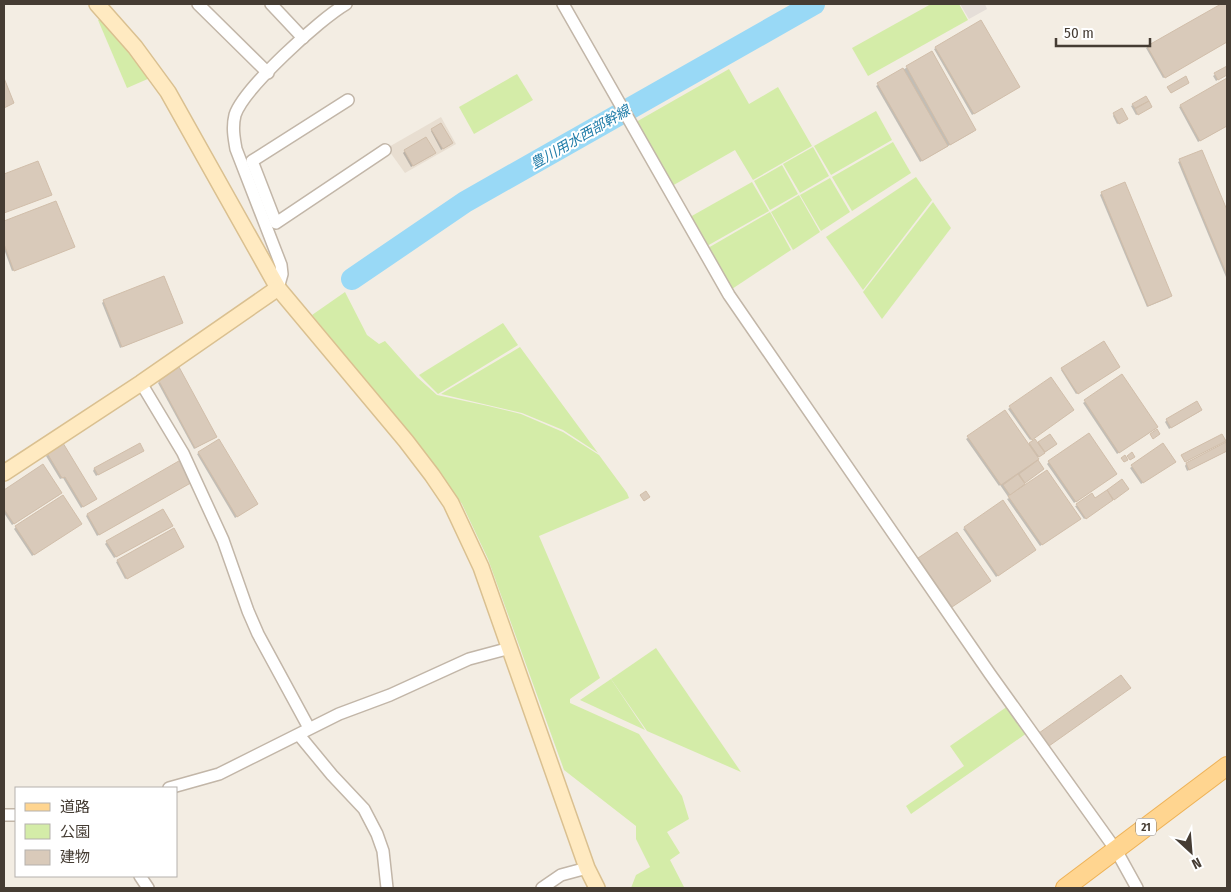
<svg xmlns="http://www.w3.org/2000/svg" width="1231" height="892" viewBox="0 0 1231 892" font-family="'Fira Sans Condensed','Noto Sans JP',sans-serif">
  <style>
    .residential { fill: #e8ded1 }
    .industrial { fill: #e5ded8 }
    .green { fill: #d4eca8 }
    .shadow { fill: #0003 }
    .lines { fill: none; stroke-linecap: round; stroke-linejoin: round }
    .river { stroke: #99d9f6; stroke-width: 22 }
    .building { fill: #d9caba; stroke: #d1beaa }
    .street-casing { stroke: #c2b6a8; stroke-width: 14 }
    .secondary-casing { stroke: #dac090; stroke-width: 18 }
    .primary-casing { stroke: #eeb257; stroke-width: 20 }
    .street { stroke: #fff; stroke-width: 11 }
    .secondary { stroke: #ffeac1; stroke-width: 15 }
    .primary { stroke: #ffd590; stroke-width: 18 }
    .labels { text-anchor: middle; stroke-width: 4; stroke-linejoin: round; paint-order: stroke }
    .shield { fill: #fff; stroke: #7d7670; stroke-width: 1 }
    .shield-label { font-size: 11px; font-weight: bold; fill: #453c33 }
    .water-label { font-size: 14px; font-style: italic; fill: #217da9; stroke: #fff }
  </style>
  <rect width="100%" height="100%" fill="#f3ede3"/>
  <polygon class="residential" points="441,117 456,144 405,173 387,148"/>
  <polygon class="industrial" points="960,4 985,4 987,9 969,19"/>
  <g class="green">
    <polygon points="931,4 959,4 968,20 868,76 852,48"/>
    <polygon points="101,19 114,33 150,78 127,88 98,20"/>
    <polygon points="729,69 749,104 778,87 812,146 753,180 735,150 672,186 636,122"/>
    <polygon points="517,74 533,100 474,134 459,107"/>
    <polygon points="876,111 892,140 831,175 814,146"/>
    <polygon points="893,142 911,173 852,211 832,177"/>
    <polygon points="813,147 829,176 800,193 783,164"/>
    <polygon points="782,165 798,194 770,210 754,181"/>
    <polygon points="916,177 932,200 863,290 826,237"/>
    <polygon points="830,178 850,212 821,231 800,195"/>
    <polygon points="752,182 769,211 707,246 690,217"/>
    <polygon points="799,195 820,232 793,250 771,212"/>
    <polygon points="933,202 951,228 882,319 863,292"/>
    <polygon points="770,212 791,250 732,289 708,248"/>
    <polygon points="345,292 367,335 379,344 385,341 417,377 437,395 488,406 521,414 563,432 599,455 627,493 629,498 539,536 600,678 570,699 570,703 639,734 682,796 689,819 667,832 680,853 670,860 684,887 682,888 631,888 636,875 650,867 636,839 636,826 564,770 488,559 462,504 427,455 312,315"/>
    <polygon points="503,323 518,345 438,394 419,375"/>
    <polygon points="520,347 598,453 563,430 522,413 441,394"/>
    <polygon points="656,648 741,772 647,731 611,679"/>
    <polygon points="611,679 645,730 580,700"/>
    <polygon points="1008,706 1027,733 911,814 906,806 964,766 950,746"/>
  </g>
  <g class="shadow">
    <polygon points="1224,4 1227,4 1227,42 1163,78 1146,48"/>
    <polygon points="936,48 1017,88 972,115 934,49"/>
    <polygon points="931,53 973,132 920,162 876,86"/>
    <polygon points="1227,67 1227,74 1216,81 1213,76"/>
    <polygon points="1227,79 1227,126 1198,142 1179,107"/>
    <polygon points="1146,98 1151,107 1136,115 1131,106"/>
    <polygon points="1114,114 1125,120 1117,124 1113,116"/>
    <polygon points="432,130 450,145 441,150 431,131"/>
    <polygon points="405,151 433,155 411,167 403,153"/>
    <polygon points="1201,151 1227,213 1226,277 1178,162"/>
    <polygon points="1102,193 1170,296 1169,298 1147,307 1100,195"/>
    <polygon points="56,202 71,248 12,271 4,249 4,223"/>
    <polygon points="104,301 181,323 120,348 102,303"/>
    <polygon points="1062,369 1117,369 1076,394 1061,370"/>
    <polygon points="1122,376 1155,429 1117,454 1083,403"/>
    <polygon points="1050,379 1071,412 1030,440 1008,409"/>
    <polygon points="159,382 214,438 194,449 158,383"/>
    <polygon points="1196,403 1199,412 1169,429 1165,422 1167,420"/>
    <polygon points="1005,412 1028,445 1035,440 1037,444 1050,436 1054,446 1037,458 1036,460 1043,469 1023,483 1025,486 1077,521 1040,546 1007,499 1009,498 1000,485 999,486 966,439"/>
    <polygon points="218,441 257,504 235,518 197,454"/>
    <polygon points="1226,444 1227,451 1187,471 1185,466 1186,464"/>
    <polygon points="63,445 94,500 81,508 63,478 60,479 46,456"/>
    <polygon points="139,445 140,452 96,476 93,471 94,469"/>
    <polygon points="1163,445 1172,463 1141,484 1130,468"/>
    <polygon points="183,460 193,481 97,536 86,516 87,515"/>
    <polygon points="1049,462 1114,475 1074,503 1047,464"/>
    <polygon points="43,466 59,495 12,525 4,513 4,491"/>
    <polygon points="1122,481 1125,491 1084,519 1075,506 1095,500"/>
    <polygon points="79,525 32,556 14,529 16,527"/>
    <polygon points="170,527 114,558 105,544 107,542"/>
    <polygon points="965,528 1033,551 996,577 963,529"/>
    <polygon points="181,548 125,579 116,562 118,561"/>
    <polygon points="919,559 987,583 950,608 918,561"/>
  </g>
  <g class="lines">
    <polyline class="river" points="352,279 465,202 814,4"/>
  </g>
  <g class="building">
    <polygon points="1221,4 1227,4 1227,42 1165,78 1147,46"/>
    <polygon points="981,20 1020,87 974,114 935,47"/>
    <polygon points="932,51 976,130 950,145 906,66"/>
    <polygon points="1227,66 1227,75 1218,80 1214,73"/>
    <polygon points="903,68 948,146 922,161 877,83"/>
    <polygon points="1186,76 1189,83 1171,93 1167,87"/>
    <polygon points="4,78 14,103 4,108"/>
    <polygon points="1227,78 1227,126 1200,141 1180,105"/>
    <polygon points="1146,96 1149,101 1135,108 1132,104"/>
    <polygon points="1149,101 1152,107 1138,115 1135,109"/>
    <polygon points="1122,108 1128,119 1119,124 1113,113"/>
    <polygon points="441,123 453,143 443,149 431,129"/>
    <polygon points="426,137 436,153 413,166 404,150"/>
    <polygon points="1202,150 1227,210 1227,275 1179,159"/>
    <polygon points="38,161 52,195 4,213 4,174"/>
    <polygon points="1125,182 1172,296 1148,306 1101,192"/>
    <polygon points="56,201 75,247 14,271 4,244 4,221"/>
    <polygon points="164,276 183,323 122,347 103,300"/>
    <polygon points="1104,341 1120,367 1078,394 1061,368"/>
    <polygon points="179,367 217,437 195,448 159,381"/>
    <polygon points="1122,374 1158,427 1119,453 1084,400"/>
    <polygon points="1051,377 1074,410 1032,440 1009,406"/>
    <polygon points="1197,401 1202,410 1171,428 1166,419"/>
    <polygon points="1005,410 1039,459 1001,485 967,436"/>
    <polygon points="1157,429 1160,434 1153,439 1150,434"/>
    <polygon points="1089,433 1117,474 1076,502 1048,461"/>
    <polygon points="1050,434 1057,444 1045,452 1038,442"/>
    <polygon points="1222,434 1226,441 1185,462 1181,455"/>
    <polygon points="219,439 258,504 237,517 198,452"/>
    <polygon points="1035,439 1045,453 1039,457 1029,443"/>
    <polygon points="1226,442 1227,451 1189,470 1186,463"/>
    <polygon points="63,443 97,499 83,507 65,477 62,478 47,453"/>
    <polygon points="140,443 144,451 98,475 94,468"/>
    <polygon points="1163,443 1176,462 1143,483 1131,465"/>
    <polygon points="1132,452 1135,457 1130,460 1127,456"/>
    <polygon points="1125,455 1128,460 1124,462 1121,458"/>
    <polygon points="184,458 196,480 99,535 87,514"/>
    <polygon points="1038,460 1044,469 1025,483 1019,474"/>
    <polygon points="43,464 62,493 14,524 4,509 4,490"/>
    <polygon points="1047,470 1081,519 1042,545 1008,496"/>
    <polygon points="1018,474 1025,484 1010,495 1003,485"/>
    <polygon points="1122,479 1129,489 1114,500 1107,490"/>
    <polygon points="1107,490 1113,500 1086,519 1076,504 1092,493 1095,498"/>
    <polygon points="646,491 650,497 644,501 640,495"/>
    <polygon points="63,495 82,524 34,555 15,526"/>
    <polygon points="1003,500 1036,550 998,576 964,527"/>
    <polygon points="163,509 173,526 116,557 106,541"/>
    <polygon points="174,528 184,547 127,579 117,560"/>
    <polygon points="957,532 991,581 952,607 918,558"/>
    <polygon points="1121,675 1131,688 1049,746 1039,733"/>
  </g>
  <g class="lines">
    <defs>
      <g id="street">
        <polyline points="198,4 268,73"/>
        <polyline points="271,4 303,38"/>
        <polyline points="563,4 729,295 990,674 1116,850 1137,888"/>
        <polyline points="348,100 252,161 276,223 385,150"/>
        <path d="M278 288 282 274 281 265 236 149C234 138 232 127 235 115 244 88 320 19 346 4"/>
        <polyline points="141,383 183,453 223,540 248,611 258,634 309,728"/>
        <polyline points="299,735 332,775 364,809 377,834 383,851 387,888"/>
        <polyline points="169,788 219,774 339,714 390,695 469,659 510,648"/>
        <polyline points="4,815 16,815"/>
        <polyline points="140,876 148,888"/>
        <polyline points="542,888 561,875 587,868"/>
      </g>
      <g id="secondary">
        <polyline points="97,4 135,47 168,92 278,288 406,441 432,475 451,503 481,567 587,868 597,888"/>
        <polyline points="4,473 141,383 278,288"/>
      </g>
      <polyline id="primary" points="1065,888 1227,766"/>
    </defs>
    <use href="#street" class="street-casing"/>
    <use href="#secondary" class="secondary-casing"/>
    <use href="#primary" class="primary-casing"/>
    <use href="#street" class="street"/>
    <use href="#secondary" class="secondary"/>
    <use href="#primary" class="primary"/>
  </g>
  <g class="labels">
    <rect class="shield" x="1136" y="818.5" width="20" height="17" rx="4"/>
    <g class="shield-label">
      <text x="1146" y="831">21</text>
    </g>
    <g class="water-label">
      <text transform="translate(580 137) rotate(-30)" y="5">豊川用水西部幹線</text>
    </g>
  </g>
  <rect width="1231" height="892" fill="none" stroke="#453c33" stroke-width="10"/>
  <rect x="15" y="787" width="162" height="90" fill="#ffffff" stroke="#b5b1ad"/>
  <rect x="25" y="803" width="25" height="8" fill="#ffd590" stroke="#b5b1ad"/>
  <text x="60" y="812" font-size="15" fill="#453c33">道路</text>
  <rect x="25" y="824" width="25" height="15" fill="#d4eca8" stroke="#b5b1ad"/>
  <text x="60" y="837" font-size="15" fill="#453c33">公園</text>
  <rect x="25" y="850" width="25" height="15" fill="#d9caba" stroke="#b5b1ad"/>
  <text x="60" y="862" font-size="15" fill="#453c33">建物</text>
  <g transform="translate(1191 852) rotate(154)" stroke="#ffffff" stroke-width="4" paint-order="stroke">
  <path d="M0-4L9 19L0 12L-9 19Z" fill="#453c33"/>
  <text y="-8" font-size="14" font-weight="bold" text-anchor="middle" fill="#453c33">N</text>
  </g>
  <path d="M1056 38v8h94v-8" fill="none" stroke="#453c33" stroke-width="2.5"/>
  <text x="1064" y="38" font-size="15" fill="#453c33" stroke="#ffffff" stroke-width="4" paint-order="stroke">50 m</text>
</svg>
